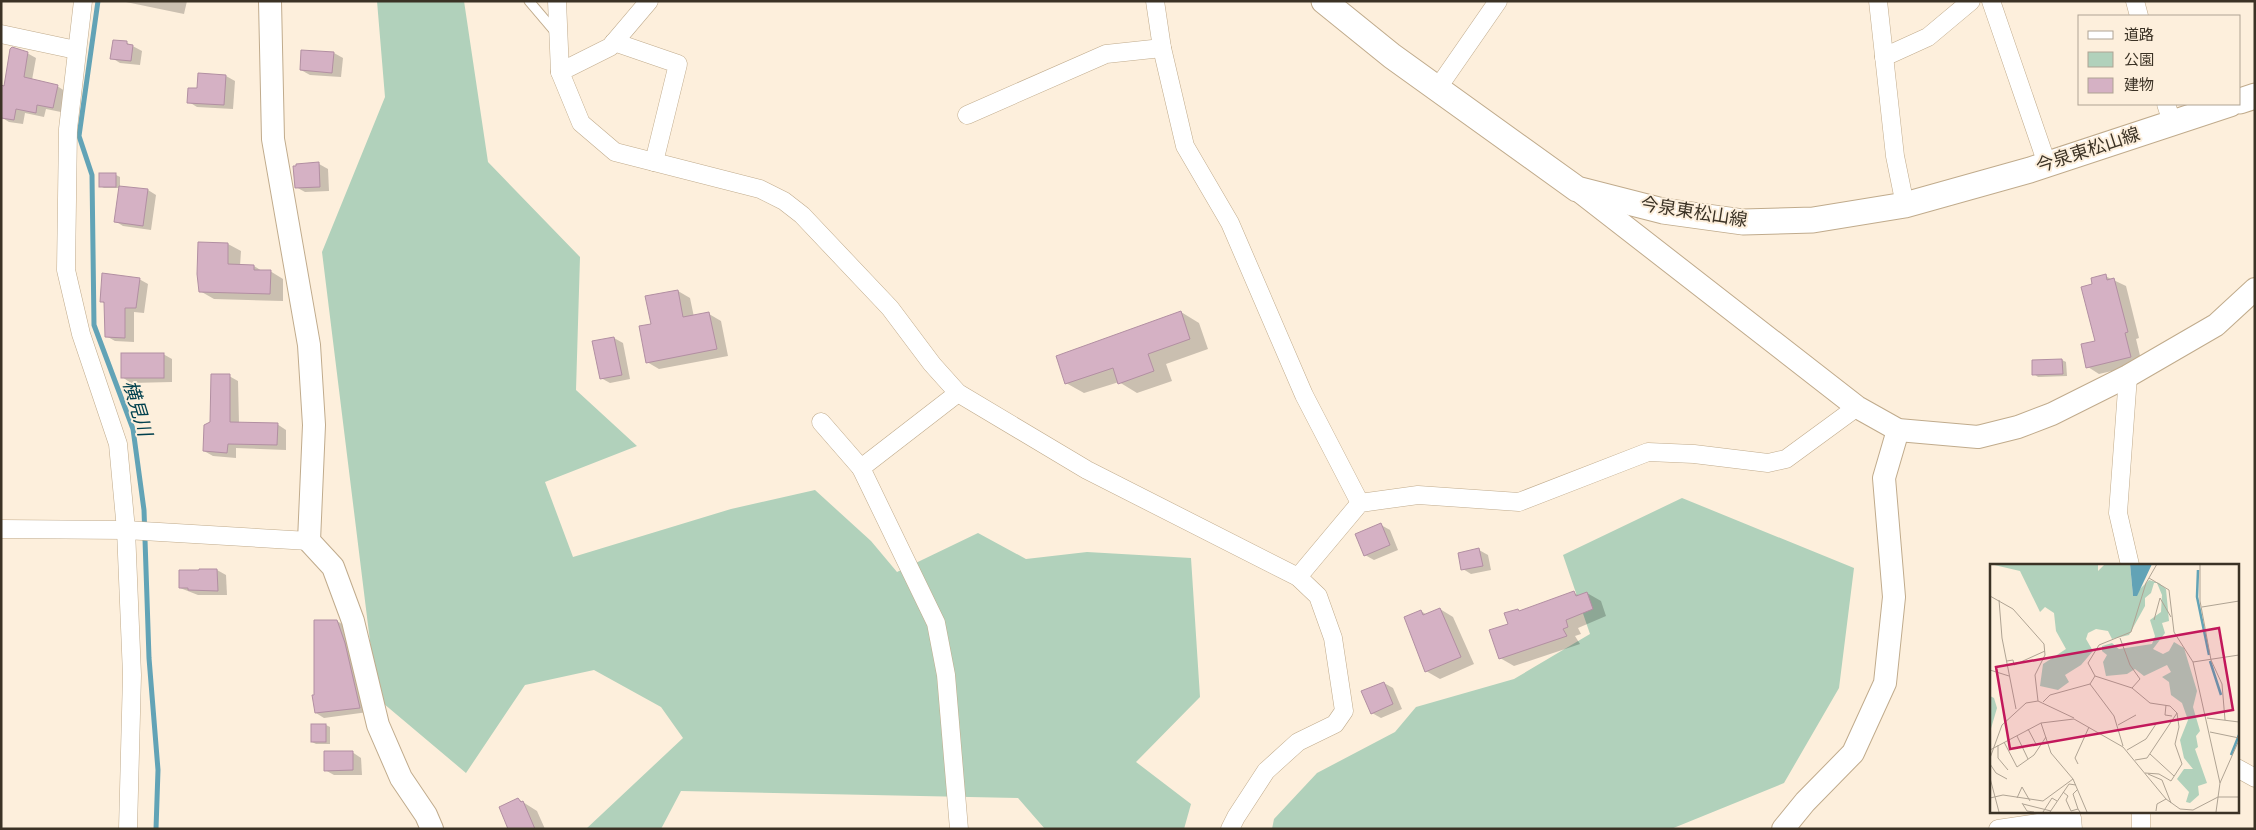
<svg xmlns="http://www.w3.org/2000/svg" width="2256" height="830" viewBox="0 0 2256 830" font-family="'Fira Sans Condensed','Noto Sans JP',sans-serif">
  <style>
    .green { fill: #b1d1bb }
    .shadow { fill: #0003 }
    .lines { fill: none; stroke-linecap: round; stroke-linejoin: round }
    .stream { stroke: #62a3b6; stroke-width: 5 }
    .building { fill: #d5b1c4; stroke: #b28fa2 }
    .service-casing { stroke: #c0ab8c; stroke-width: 11 }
    .minor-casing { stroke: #c0ab8c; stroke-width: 19 }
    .tertiary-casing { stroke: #c0ab8c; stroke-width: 24 }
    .secondary-casing { stroke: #c0ab8c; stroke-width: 27 }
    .service { stroke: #fff; stroke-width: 9 }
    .minor { stroke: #fff; stroke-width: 18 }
    .tertiary { stroke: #fff; stroke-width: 22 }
    .secondary { stroke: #fff; stroke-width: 25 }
    .labels { text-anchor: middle; stroke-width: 4; stroke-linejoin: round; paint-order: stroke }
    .street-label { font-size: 18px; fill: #3b3225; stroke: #fdefdc }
    .water-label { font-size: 19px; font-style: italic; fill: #00404e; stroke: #fdefdc }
    .inset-river { fill: none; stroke: #62a3b6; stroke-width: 2.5 }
    .inset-road { fill: none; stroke: #afa393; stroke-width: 1 }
    .view { fill: #c2185b; fill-opacity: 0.15; stroke: #c2185b; stroke-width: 2.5 }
    .inset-edge { fill: none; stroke: #3b3225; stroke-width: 2.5 }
  </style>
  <rect width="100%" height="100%" fill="#fdefdc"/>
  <g class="green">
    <polygon points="377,1 464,1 488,162 580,257 576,390 637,446 545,482 573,557 731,509 815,490 871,541 897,572 978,533 1026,559 1087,552 1191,558 1200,697 1136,762 1191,804 1184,829 1045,829 1018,798 681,791 661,829 586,829 683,738 661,707 594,670 525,685 466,773 377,698 322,252 385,97"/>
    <polygon points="1682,498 1854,568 1839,688 1784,783 1671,829 1272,829 1274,819 1317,773 1395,732 1416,707 1514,679 1590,634 1563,555"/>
  </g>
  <g class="shadow">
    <polygon points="121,1 187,1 184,14"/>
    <polygon points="127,43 142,51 140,65 120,63 112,58"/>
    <polygon points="27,53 36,58 32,80 57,86 65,91 61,112 46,109 44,117 25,113 23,124 9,122 1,117 5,87"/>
    <polygon points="334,53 343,58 341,77 310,75 301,70"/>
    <polygon points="226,76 235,81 233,109 197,107 189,102 198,90"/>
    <polygon points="319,164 328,169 329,191 305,192 296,187 297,165"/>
    <polygon points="100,175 116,175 120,177 120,188 148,190 156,195 151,230 123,226 115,221 120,188 104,188 100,186"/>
    <polygon points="228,244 241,251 240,266 254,266 262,271 270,271 283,279 283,301 214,299 200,291"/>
    <polygon points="2105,276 2126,286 2139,338 2136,339 2142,364 2099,374 2088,367 2096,342 2093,285"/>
    <polygon points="139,279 148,284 144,313 134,312 134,342 115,341 106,336 105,304 101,301"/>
    <polygon points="678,291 690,298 694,317 709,314 721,321 728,356 659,369 647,362 652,325"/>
    <polygon points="1181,312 1199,323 1208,349 1166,364 1172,381 1137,393 1119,382 1084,393 1066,383"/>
    <polygon points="614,338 623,343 630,379 610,383 601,378"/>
    <polygon points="163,354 172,359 172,382 131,383 122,377"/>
    <polygon points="2062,360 2066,362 2067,376 2038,377 2034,374"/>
    <polygon points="229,376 238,381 239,423 277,424 286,430 286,450 236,448 236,458 213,456 204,451"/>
    <polygon points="1381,525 1390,530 1398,550 1374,560 1365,555"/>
    <polygon points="1479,550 1488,555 1491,570 1471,574 1463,569"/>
    <polygon points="217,570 226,575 227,595 198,595 180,588"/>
    <polygon points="1574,593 1580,596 1587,593 1601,601 1606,616 1578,628 1581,634 1575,636 1580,644 1514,666 1500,658 1509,624 1518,610 1521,612"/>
    <polygon points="1440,609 1453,617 1474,664 1440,679 1426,671 1421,611 1427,615"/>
    <polygon points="337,621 345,626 368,712 324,718 316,713 315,696"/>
    <polygon points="1384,683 1393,688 1402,709 1381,718 1372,713"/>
    <polygon points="326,725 330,727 330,744 316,744 312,742"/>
    <polygon points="352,752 361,758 362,775 334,775 325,770"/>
    <polygon points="518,799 537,811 545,829 504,829 509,827"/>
  </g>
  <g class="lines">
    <polyline class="stream" points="98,1 79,136 92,175 94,325 133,429 144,510 149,658 158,770 156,829"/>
  </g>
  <g class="building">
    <polygon points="113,40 127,41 127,44 133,45 131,61 110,59"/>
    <polygon points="12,47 28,52 24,77 58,85 53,108 37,105 36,113 16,109 14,120 1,118 1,85 4,86 10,49"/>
    <polygon points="301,50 334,52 332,73 300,70"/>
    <polygon points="198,73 226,75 224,105 187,103 188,88 197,88"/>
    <polygon points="319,162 320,187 295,188 293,166 296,166 296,164"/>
    <rect x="99" y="173" width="17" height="14"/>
    <polygon points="119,186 148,189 143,226 114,222"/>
    <polygon points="198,242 228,243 228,264 254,265 254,270 271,270 270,294 199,292 197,274"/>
    <polygon points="102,273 140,278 136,308 125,308 125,338 105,337 104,302 100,302"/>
    <polygon points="2106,274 2107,280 2114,278 2128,332 2125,333 2131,357 2086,368 2081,344 2095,341 2081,287 2092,284 2091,278"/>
    <polygon points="678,290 683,317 709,312 717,349 646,363 639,326 651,324 645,296"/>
    <polygon points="1181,311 1190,339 1148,354 1154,371 1118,384 1113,368 1065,384 1056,356"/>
    <polygon points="614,337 622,375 600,379 592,341"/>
    <rect x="121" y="353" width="43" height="25"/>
    <polygon points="2062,359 2063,374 2032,375 2032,360"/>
    <polygon points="211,374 230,374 230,422 278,423 277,445 228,444 227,453 203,451 204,425 210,422"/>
    <polygon points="1381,523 1390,545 1364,556 1355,534"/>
    <polygon points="1479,548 1483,566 1461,570 1458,553"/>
    <polygon points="199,569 217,569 218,591 188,590 188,588 179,588 179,570 199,570"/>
    <polygon points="1574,591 1576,596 1587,592 1593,609 1566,620 1568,627 1563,629 1567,636 1499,659 1489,630 1508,624 1504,613 1518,609 1519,611"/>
    <polygon points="1440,608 1461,657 1425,672 1404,617 1421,610 1423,615"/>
    <polygon points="314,620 337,620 345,643 360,708 315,713 312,695 314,695"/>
    <polygon points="1384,682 1393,704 1371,714 1361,691"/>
    <rect x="311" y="724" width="15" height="18"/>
    <polygon points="324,751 353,751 353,770 324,771"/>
    <polygon points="518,798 521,802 523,801 535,829 508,829 499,807"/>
  </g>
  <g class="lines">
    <defs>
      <polyline id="service" points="529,1 557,34"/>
      <g id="minor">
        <polyline points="83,1 68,129 66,270 81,334 118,444 126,530 132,675 128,829"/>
        <polyline points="557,1 560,72 581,123 615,152 760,189 784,201 802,215 890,308 932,364 958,393 1087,470 1298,577 1318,596 1333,638 1344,711 1335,724 1298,742 1266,771 1236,817 1230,829"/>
        <polyline points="1155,1 1162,48 1185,146 1230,223 1304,395 1360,503"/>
        <polyline points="1878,1 1895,156 1905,205"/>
        <polyline points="1991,1 2047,164"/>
        <polyline points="2135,1 2139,16"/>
        <polyline points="1,34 76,50"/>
        <polyline points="614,42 678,64 654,162"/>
        <polyline points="1884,57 1928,37 1971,1"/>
        <polyline points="560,72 610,47 649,1"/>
        <polyline points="1437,89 1498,1"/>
        <polyline points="2166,104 2172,122"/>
        <polyline points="967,115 1106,54 1162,48"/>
        <polyline points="2128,376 2118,513 2130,565"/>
        <polyline points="958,393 861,468 936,623 946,675 959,829"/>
        <polyline points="821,422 861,468"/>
        <polyline points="1,529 126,530 309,541"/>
        <polyline points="1298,577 1360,503 1418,495 1519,502 1648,452 1694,454 1768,463 1786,459 1857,407"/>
        <polyline points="2237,768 2255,778"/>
        <polyline points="1998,829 2072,818 2073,829"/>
        <polyline points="2141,829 2141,811"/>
      </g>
      <g id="tertiary">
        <polyline points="270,1 273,139 309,345 314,425 309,541 333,567 353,621 378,725 401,778 426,815 432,829"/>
        <polyline points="1578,190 1857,407 1898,430 1978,437 2018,427 2052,414 2128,376 2216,325 2255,289"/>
        <polyline points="1783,829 1805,802 1853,753 1885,683 1894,597 1884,478 1898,430"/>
      </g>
      <g id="secondary">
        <polyline points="1324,1 1392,56 1577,189 1663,211 1743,222 1813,220 1905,205 2030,170 2230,104"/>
        <polyline points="2240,101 2255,96"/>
      </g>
    </defs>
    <use href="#service" class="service-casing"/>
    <use href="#minor" class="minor-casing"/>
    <use href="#tertiary" class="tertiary-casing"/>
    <use href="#secondary" class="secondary-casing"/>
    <use href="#service" class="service"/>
    <use href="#minor" class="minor"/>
    <use href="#tertiary" class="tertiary"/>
    <use href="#secondary" class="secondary"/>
  </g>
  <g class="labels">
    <g class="street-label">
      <text transform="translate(2088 150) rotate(-18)" y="6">今泉東松山線</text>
      <text transform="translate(1694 212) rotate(9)" y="6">今泉東松山線</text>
    </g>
    <g class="water-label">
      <text transform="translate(138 408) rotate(73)" y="7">横見川</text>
    </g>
  </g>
  <g transform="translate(1990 564)">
    <rect width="249" height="249" fill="#fdefdc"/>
    <path d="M0 0H108V7L115 0H140L143 32 159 16 169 19 176 25 179 57 172 59 175 69 163 85 173 90 179 87 184 78 194 84 207 127 203 143 210 167 206 172 208 183 205 185 217 219 208 222 209 231 200 239 196 238 199 228 187 215 194 205H203L194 194 190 176 198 156 192 139 181 131 179 118 172 113 181 108 177 101 154 112 145 105 137 110 116 112 113 98 117 91 112 87V82L122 79 129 85 162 80 165 72 160 56 171 48 172 31 167 19H164L161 29 155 34V42L139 71 122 75 118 67 106 65 98 69 96 75 103 87 91 101 75 111 79 118 68 126 50 122 53 100 76 85 66 67 64 49 55 43 50 48 30 7ZM0 132 4 134 7 144 0 168Z" fill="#b1d1bb"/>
    <path d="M140 0H162L147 32H143Z" fill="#62a3b6"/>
    <path class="inset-river" d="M208 6 207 33 219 91M220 97 231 131M241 191 249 171"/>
    <path class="inset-road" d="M210 0V37L221 96 232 120 235 156M159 14 179 26 184 68 203 98 230 219M0 32 23 45 54 80 55 91 45 111 48 137M9 36 12 74 26 145M212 43 249 37M164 56 170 34 181 53M130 74 140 101 150 115 142 124M17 97 23 96 24 101 55 87M203 98 249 91M0 106 19 112M100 120 124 152 133 182M53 138 60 131 100 120 105 112M176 141 175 151 182 152M217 154 249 158M51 159 61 189 83 215 97 248M128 161 146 151M38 165 47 182M220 168 249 174M27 172 38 195M14 178 27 203 44 191 56 173M8 181V194L18 206M0 186 51 159 84 155 133 183 176 235 190 245 203 246 228 233H249M137 186 156 175 166 160M160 190 184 212M0 194 12 161 36 139 48 137 84 154M145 196 157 194 187 149M0 200 6 209 17 215M88 200 85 194 99 163M155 209 169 210 181 217 192 200 185 180 189 163 187 149 180 142 160 139 142 124 105 112 98 99 109 81 141 68 156 19 167 0M158 210 172 216 181 239M0 214 9 248M73 228 78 232 76 236 81 247 88 245 90 248M0 234 13 231 53 237 83 215M27 234 32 223 40 237M32 239 37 247 44 248M33 240 61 247M88 245 83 230 88 225M166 247 167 240 176 235M53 248 62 234 67 237M60 248 79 220 86 221M226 248 230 219 249 176"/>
    <path class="view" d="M229 64 243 146 20 185 6 103Z"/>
    <rect width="249" height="249" class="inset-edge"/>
  </g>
  <rect width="2256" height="830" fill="none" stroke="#3b3225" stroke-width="5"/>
  <rect x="2078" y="15" width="162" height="90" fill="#fdefdc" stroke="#afa393"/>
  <rect x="2088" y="31" width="25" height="8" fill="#ffffff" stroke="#afa393"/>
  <text x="2124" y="40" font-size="15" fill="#3b3225">道路</text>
  <rect x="2088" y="52" width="25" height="15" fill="#b1d1bb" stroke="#afa393"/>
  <text x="2124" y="65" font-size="15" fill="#3b3225">公園</text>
  <rect x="2088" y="78" width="25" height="15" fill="#d5b1c4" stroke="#afa393"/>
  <text x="2124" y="90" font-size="15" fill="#3b3225">建物</text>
</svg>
